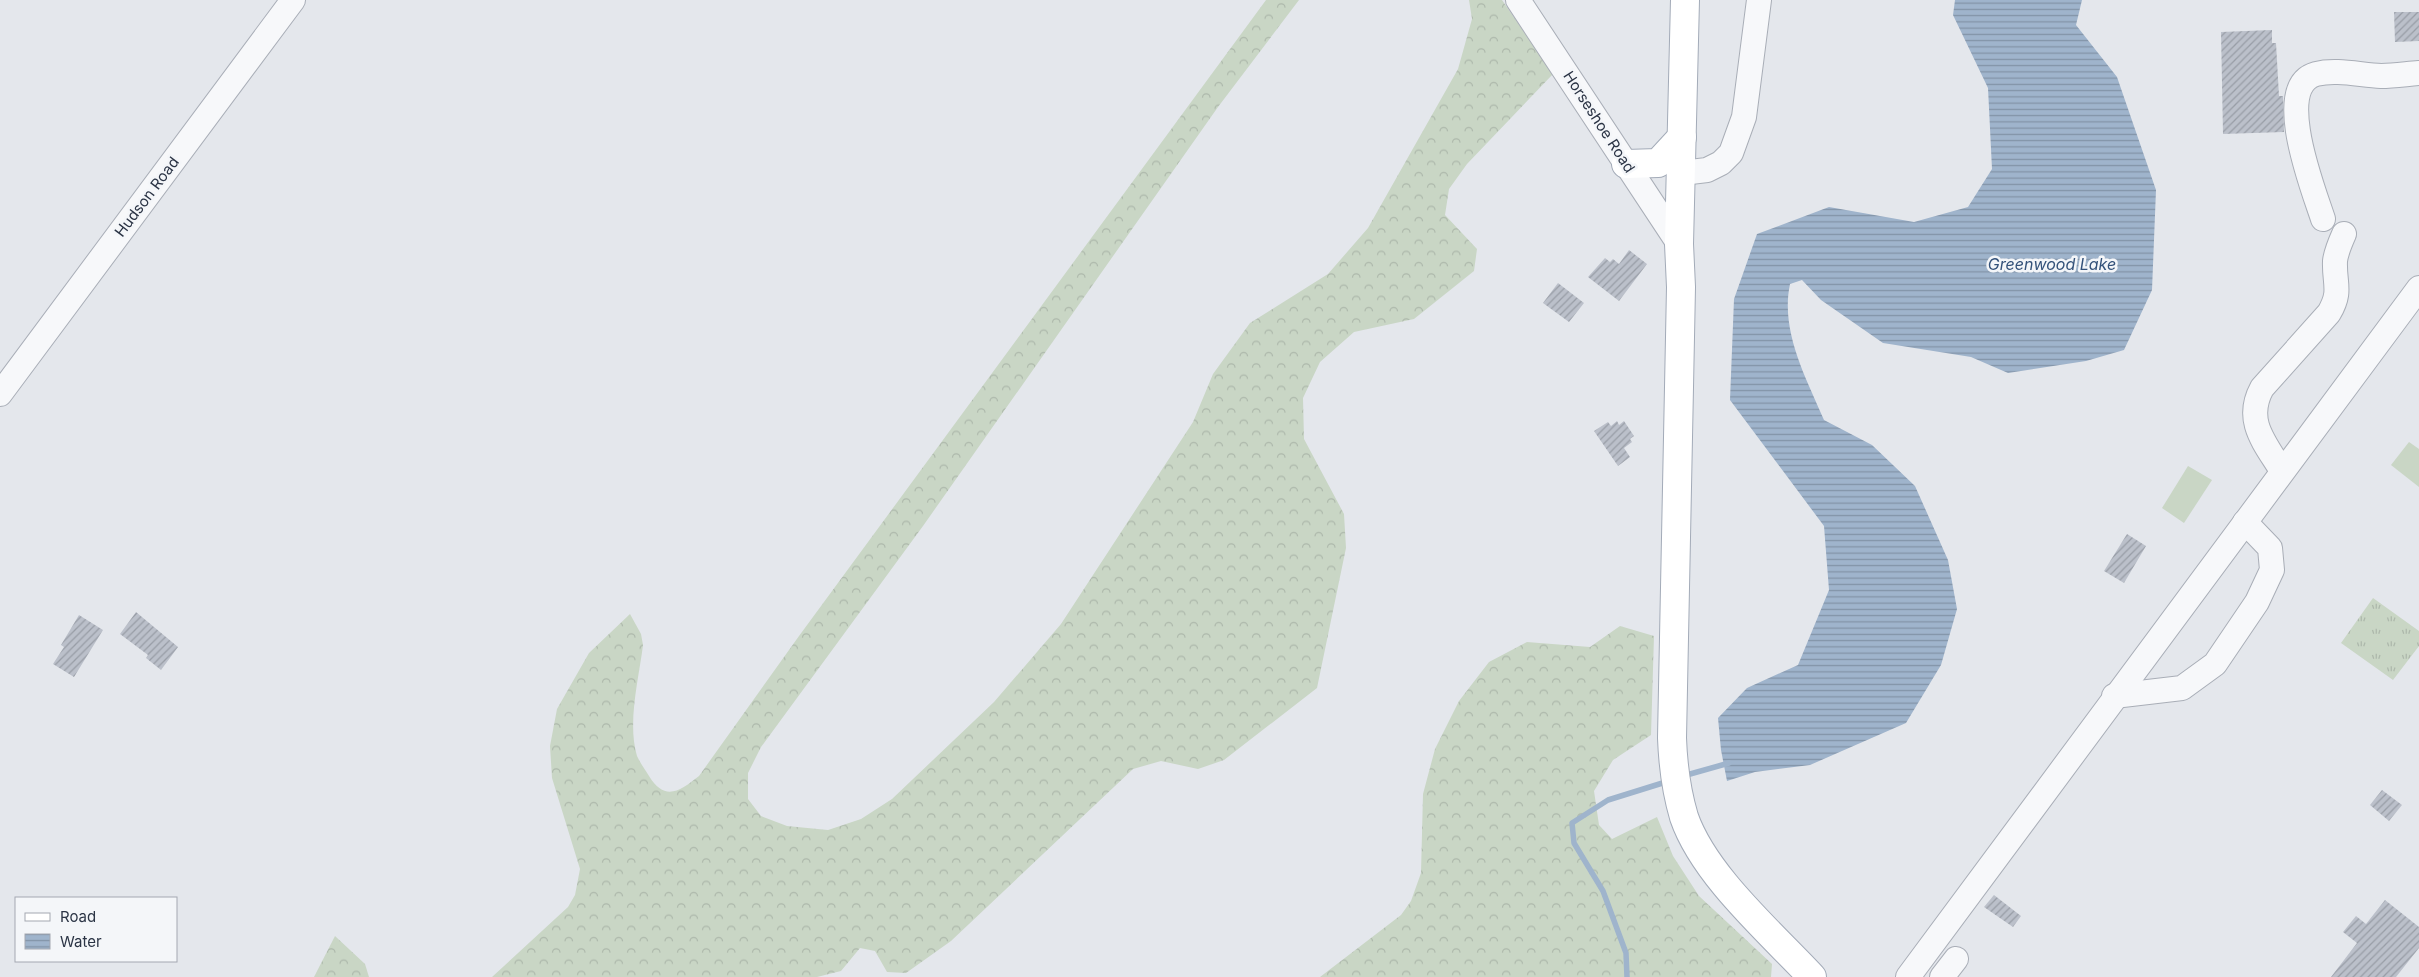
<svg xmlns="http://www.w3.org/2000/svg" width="2419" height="977" viewBox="0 0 2419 977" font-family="Inter,sans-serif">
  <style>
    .grass { fill: url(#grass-tufts) }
    .forest { fill: url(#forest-crowns) }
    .garden { fill: #c9d6c5 }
    .water { fill: url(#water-rules) }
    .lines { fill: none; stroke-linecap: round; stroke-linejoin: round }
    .stream { stroke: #9fb4cc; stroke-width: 5.5 }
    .building { fill: url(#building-hatch) }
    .minor-casing { stroke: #a9aeb7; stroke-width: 26 }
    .major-casing { stroke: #a3abb8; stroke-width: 30 }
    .minor { stroke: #f7f8fa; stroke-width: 24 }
    .major { stroke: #fff; stroke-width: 28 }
    .labels { text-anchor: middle; stroke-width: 5; stroke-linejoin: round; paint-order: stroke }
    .street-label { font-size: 15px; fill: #2b3445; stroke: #f4f6f9 }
    .water-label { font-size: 16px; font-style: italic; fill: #34527a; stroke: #f4f6f9 }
  </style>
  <defs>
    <pattern id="grass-tufts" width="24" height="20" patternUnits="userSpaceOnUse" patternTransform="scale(1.25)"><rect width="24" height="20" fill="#c9d6c5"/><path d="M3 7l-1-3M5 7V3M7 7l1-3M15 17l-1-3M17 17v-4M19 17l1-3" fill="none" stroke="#adb8ab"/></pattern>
    <pattern id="forest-crowns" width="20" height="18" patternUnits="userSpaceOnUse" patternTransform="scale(1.25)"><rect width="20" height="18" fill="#c9d6c5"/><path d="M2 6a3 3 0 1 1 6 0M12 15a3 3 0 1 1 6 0" fill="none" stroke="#adb8ab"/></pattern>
    <pattern id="water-rules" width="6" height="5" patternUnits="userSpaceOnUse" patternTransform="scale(1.25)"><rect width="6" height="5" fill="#9fb4cc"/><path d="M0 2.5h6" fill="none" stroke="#8293a7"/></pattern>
    <pattern id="building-hatch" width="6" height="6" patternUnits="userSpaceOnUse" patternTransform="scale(1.25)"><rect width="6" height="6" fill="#bbc0ca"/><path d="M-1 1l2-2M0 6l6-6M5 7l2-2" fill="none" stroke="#989da6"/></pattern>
  </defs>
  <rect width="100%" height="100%" fill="#e4e7ec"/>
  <polygon class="grass" points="2373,598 2419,631 2419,646 2393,680 2341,643"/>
  <g class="forest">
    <path d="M1266 0H1299L1218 107 923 526 761 747 748 773V799L761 816 787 826 828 830 861 819 892 799 994 702 1061 624 1193 422 1213 374 1250 323 1328 274 1368 228 1458 69 1472 19 1469 0H1502L1553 74 1467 164 1449 189 1445 215 1477 249 1474 271 1414 319 1354 332 1320 362 1303 398 1304 439 1344 514 1346 548 1317 688 1224 760 1198 769 1161 761 1133 769 951 941 906 973 887 972 875 951 860 948 841 971 817 977H492L568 907 575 895 580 869 552 778 550 746 557 709 589 653 630 614 641 634 643 645C639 678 627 723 637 756 640 763 645 769 649 776 665 802 680 791 699 776L799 636Z"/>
    <polygon points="1620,626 1654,636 1651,735 1613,760 1594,791 1599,825 1612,839 1657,817 1673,856 1699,896 1772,964 1771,977 1320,977 1401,915 1411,901 1421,873 1423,794 1435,749 1459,701 1489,662 1527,642 1590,647"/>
    <polygon points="335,936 365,964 369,977 314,977"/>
  </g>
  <g class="garden">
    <polygon points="2409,442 2419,449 2419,487 2391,465"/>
    <polygon points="2188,466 2212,480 2184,523 2162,508"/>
  </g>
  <path class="water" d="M1955 0H2082L2076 25 2117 77 2156 190 2152 290 2124 350 2086 361 2008 373 1971 357 1883 343 1821 300 1802 280 1790 284C1780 331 1806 378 1824 420L1872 445 1915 486 1948 560 1957 609 1941 665 1906 723 1810 765 1755 772 1727 781 1721 750 1718 718 1747 688 1798 665 1829 590 1824 526 1730 400 1734 299 1757 234 1829 207 1914 222 1968 207 1992 169 1988 88 1953 15Z"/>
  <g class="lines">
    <g class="stream">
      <polyline points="1683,776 1729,763"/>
      <polyline points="1627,977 1626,953 1603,891 1574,843 1572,823 1608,800 1669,781"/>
    </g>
  </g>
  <g class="building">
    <polygon points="2394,12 2419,12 2419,41 2395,42"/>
    <polygon points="2272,30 2272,43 2276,43 2279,96 2283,96 2284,132 2223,134 2221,32"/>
    <polygon points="1629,250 1647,264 1619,301 1588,277 1605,258 1610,262 1613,259 1619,264"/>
    <polygon points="1558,283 1584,303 1569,322 1543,303"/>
    <polygon points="1617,421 1619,425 1624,421 1634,436 1630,439 1632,442 1624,448 1630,457 1618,466 1594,431 1608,422 1611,426"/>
    <polygon points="2127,534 2146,546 2124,583 2104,571"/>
    <polygon points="136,612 178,647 161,670 146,658 148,655 120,634"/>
    <polygon points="79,615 103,630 74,677 53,664 64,647 61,645"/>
    <polygon points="2382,790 2402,805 2389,821 2370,805"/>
    <polygon points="1994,895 2021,916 2013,927 1984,907"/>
    <polygon points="2385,900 2419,927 2419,948 2396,977 2331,977 2357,943 2343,932 2356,916 2366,924"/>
  </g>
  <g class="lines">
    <defs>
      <g id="minor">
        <polyline points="1518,0 1679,244"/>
        <polyline points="1682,173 1707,170 1721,163 1731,153 1744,117 1759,0"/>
        <path d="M2323 219C2314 191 2272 86 2316 74 2336 69 2360 75 2381 76 2394 76 2406 74 2419 73"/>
        <polyline points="0,394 293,0"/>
        <path d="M2282 471C2265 443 2244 421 2262 388L2329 313C2342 291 2334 284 2335 261 2336 252 2340 243 2344 234"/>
        <polyline points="2114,696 2182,688 2215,664 2257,602 2272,570 2270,548 2245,522"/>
        <polyline points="1908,977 2419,288"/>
        <polyline points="1942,977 1956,959"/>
      </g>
      <g id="major">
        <path d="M1685 0 1679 244 1681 287 1672 738C1673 765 1676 790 1684 817 1704 875 1770 932 1812 977"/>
        <polyline points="1626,164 1658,163 1682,137"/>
      </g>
    </defs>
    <use href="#minor" class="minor-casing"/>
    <use href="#major" class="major-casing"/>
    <use href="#minor" class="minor"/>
    <use href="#major" class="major"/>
  </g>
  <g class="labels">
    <g class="street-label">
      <text transform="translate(1599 122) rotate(57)" y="5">Horseshoe Road</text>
      <text transform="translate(147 197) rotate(-53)" y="5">Hudson Road</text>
    </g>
    <g class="water-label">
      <text x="2052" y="270">Greenwood Lake</text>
    </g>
  </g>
  <rect x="15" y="897" width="162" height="65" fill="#f4f6f9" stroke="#a4a8b1"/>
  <rect x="25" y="913" width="25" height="8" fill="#ffffff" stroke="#a4a8b1"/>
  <text x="60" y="922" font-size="15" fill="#2b3445">Road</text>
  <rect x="25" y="934" width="25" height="15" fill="url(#water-rules)" stroke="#a4a8b1"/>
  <text x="60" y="947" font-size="15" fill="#2b3445">Water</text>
</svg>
